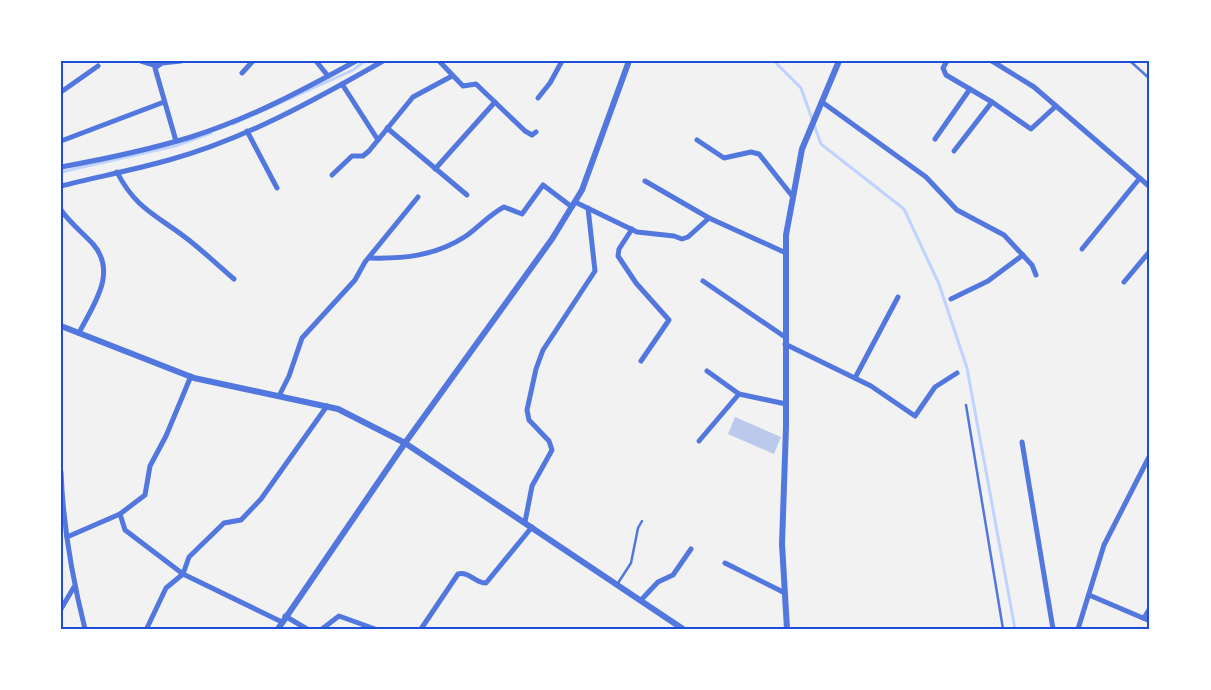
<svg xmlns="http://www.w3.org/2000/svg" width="1211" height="690" viewBox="0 0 1211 690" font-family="'Roboto Condensed',sans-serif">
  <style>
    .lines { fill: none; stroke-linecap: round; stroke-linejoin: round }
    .stream { stroke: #bfd3fe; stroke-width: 3 }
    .building { fill: #bdc9ec }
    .service { stroke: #5277de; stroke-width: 2.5 }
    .minor { stroke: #5277de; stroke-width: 5 }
    .tertiary { stroke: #5277de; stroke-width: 6 }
    .neatline { fill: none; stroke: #1d4ed8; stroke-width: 2 }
  </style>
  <rect width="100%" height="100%" fill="#f2f2f2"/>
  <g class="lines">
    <g class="stream">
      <polyline points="774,61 801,88 821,144 904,209 939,284 967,368 1015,629"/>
      <polyline points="233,124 353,70 365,61"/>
      <polyline points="61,172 175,146 211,133"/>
    </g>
  </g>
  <polygon class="building" points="735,417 781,437 774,454 728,434"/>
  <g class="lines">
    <g class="service">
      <polyline points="1130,61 1150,79"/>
      <polyline points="966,405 1003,629"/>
      <polyline points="618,583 631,563 638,528 642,521"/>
    </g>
    <g class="minor">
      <polyline points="141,61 157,66"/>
      <polyline points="316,61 328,76"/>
      <polyline points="439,61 463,86 476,84 525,131 532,135 536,132"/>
      <polyline points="947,61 943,68 946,75 992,102 1031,129 1056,106"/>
      <polyline points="992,61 1034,87 1150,187"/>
      <polyline points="242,73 253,61"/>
      <polyline points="342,84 378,140"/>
      <polyline points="61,92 98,66"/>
      <polyline points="538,98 550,83 562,61"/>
      <polyline points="822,102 926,177 957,210 1004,235 1032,265 1036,275"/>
      <polyline points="387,128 467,195"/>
      <polyline points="247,131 277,188"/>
      <polyline points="935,139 970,89"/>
      <polyline points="697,140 724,158 751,152 759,154 793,197"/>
      <polyline points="61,141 164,102"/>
      <polyline points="176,141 155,68 162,63 181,61"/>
      <polyline points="954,151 992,102"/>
      <path d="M61 167C105 159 148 150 191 137 249 119 303 90 356 61"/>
      <polyline points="435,169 495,102"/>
      <path d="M117 172C136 210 159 216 190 241 205 253 219 266 234 279"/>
      <polyline points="332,175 352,156 363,156 369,151 413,97 452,76"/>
      <polyline points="645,181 709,218"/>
      <path d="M61 186C97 177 133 170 169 160 245 139 315 100 383 61"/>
      <polyline points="575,202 637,232 674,236 682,239 688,237 709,218 786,253"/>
      <path d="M61 210C70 223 82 232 93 244 118 273 93 305 79 333"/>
      <polyline points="632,229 619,249 618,256 636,283 669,320 641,361"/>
      <polyline points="1082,249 1139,179"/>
      <path d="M369 258C403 259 436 256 466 236 479 227 490 214 504 207L522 214 543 185 572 207"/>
      <polyline points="703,281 785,337"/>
      <polyline points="1124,282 1150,251"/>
      <polyline points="951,299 988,281 1023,255"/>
      <polyline points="785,344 871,386 915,416 935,387 957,373"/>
      <polyline points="707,371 739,394 786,404"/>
      <polyline points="855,378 898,297"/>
      <polyline points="279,396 289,376 302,338 355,280 365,262 418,197"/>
      <polyline points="699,441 739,394"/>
      <polyline points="1022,442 1053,629"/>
      <path d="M61 472C63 526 72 577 85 629"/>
      <polyline points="120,514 125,530 183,574 282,622"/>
      <polyline points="525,522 532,486 552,450 549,441 529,420 527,410 536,369 543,350 595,271 588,208"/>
      <polyline points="67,537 120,514 145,495 150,466 166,436 191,376"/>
      <polyline points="725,563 785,593"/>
      <polyline points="1089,595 1150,621"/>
      <polyline points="641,600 658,582 673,575 691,549"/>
      <polyline points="61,609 74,587"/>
      <polyline points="285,616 307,629"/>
      <polyline points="1144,618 1150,608"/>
      <polyline points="147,628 166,588 183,574 189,557 224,523 241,520 261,499 327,406"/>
      <polyline points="322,629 339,616 375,629"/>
      <path d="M421 629 458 574C469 571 475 583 486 583L532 527"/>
      <polyline points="1078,629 1104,545 1150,455"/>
    </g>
    <g class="tertiary">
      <polyline points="61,326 194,378 338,409 405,443 683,629"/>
      <polyline points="278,629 405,443 552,239 582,190 629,61"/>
      <polyline points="787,629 782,544 786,427 786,235 802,149 839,61"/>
    </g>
  </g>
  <rect width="1211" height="690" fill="none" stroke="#ffffff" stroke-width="125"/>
  <rect x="62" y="62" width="1086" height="566" class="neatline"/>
</svg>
